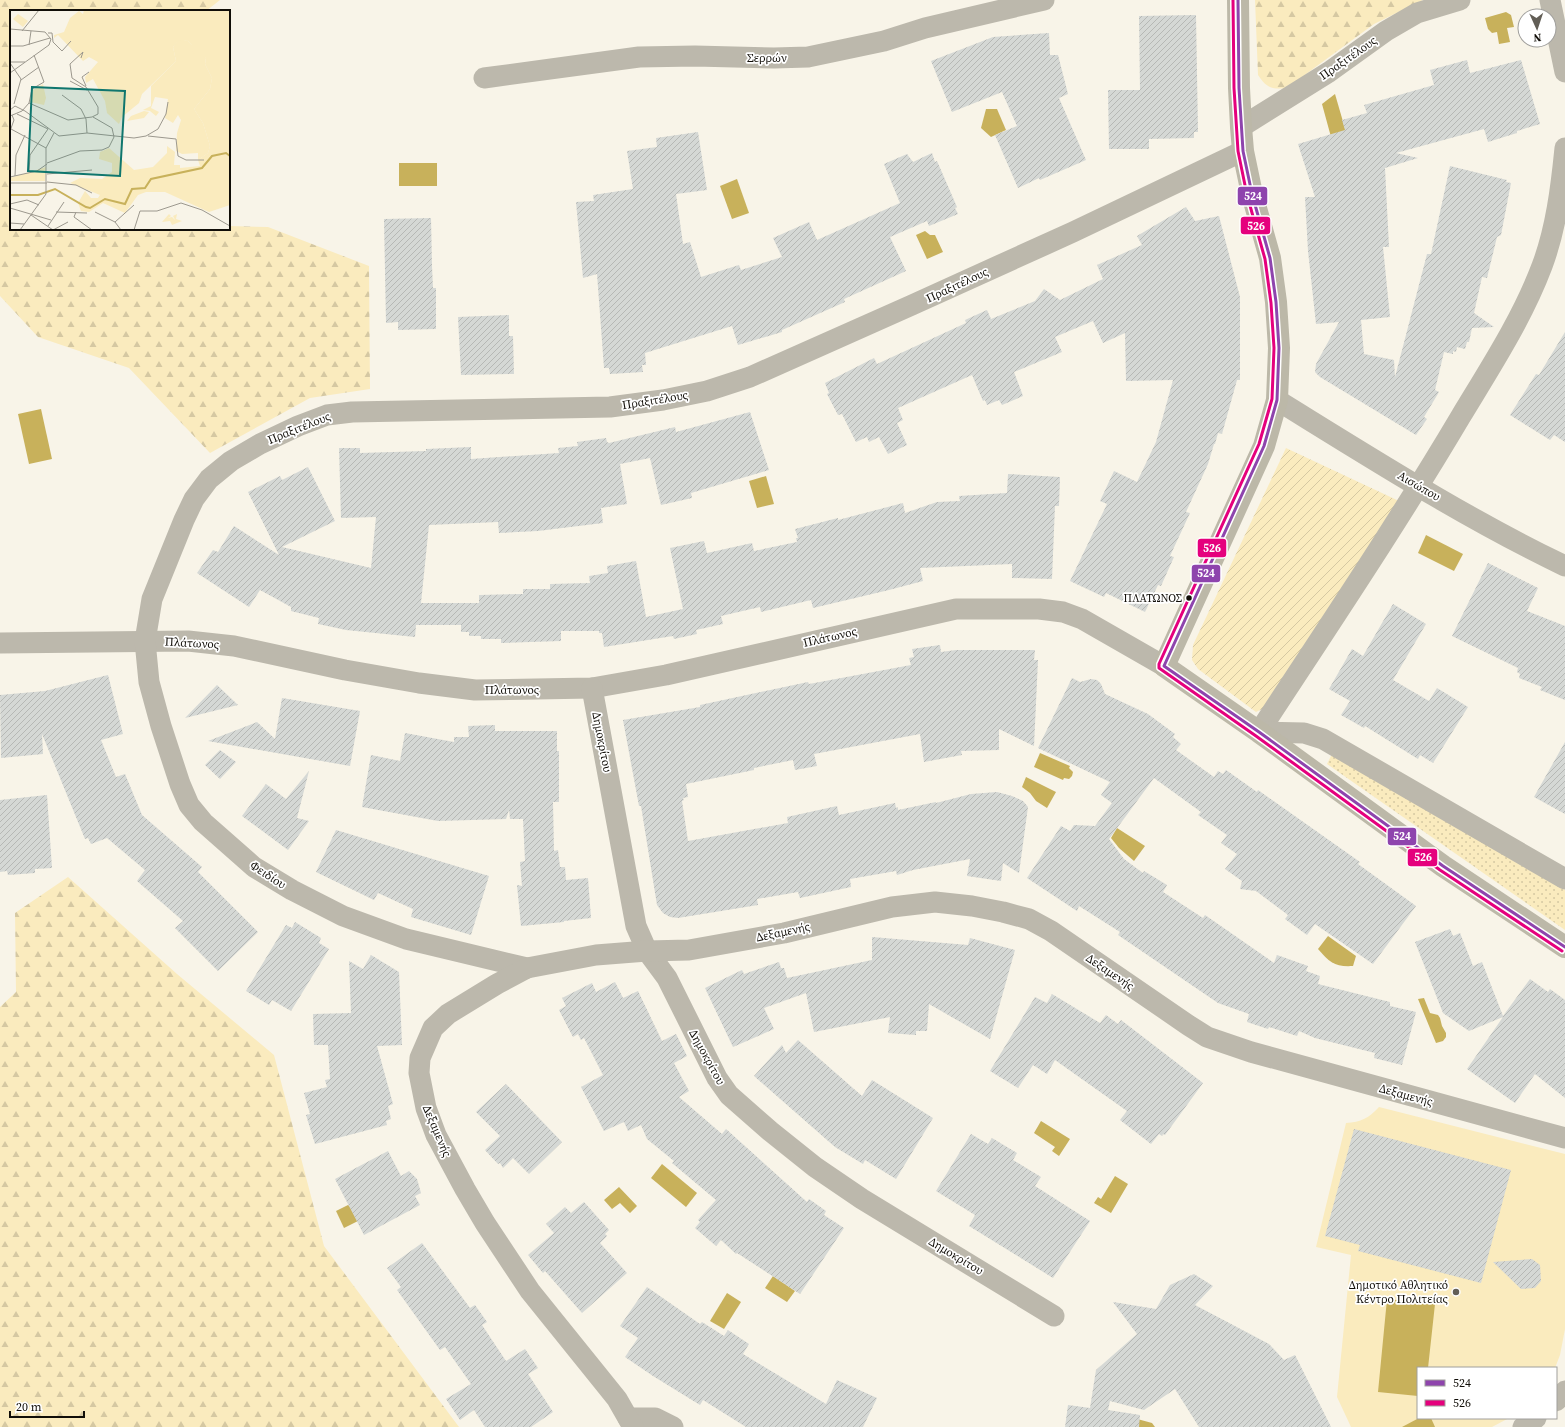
<svg xmlns="http://www.w3.org/2000/svg" width="1565" height="1427" viewBox="0 0 1565 1427" font-family="'Source Serif 4',serif">
  <style>
    .grass { fill: url(#grass-dots) }
    .forest { fill: url(#forest-firs) }
    .garden { fill: url(#garden-furrows) }
    .pitch { fill: #faebbe }
    .water { fill: #c8b15b }
    .building { fill: url(#building-hatch) }
    .lines { fill: none; stroke-linecap: round; stroke-linejoin: round }
    .street { stroke: #bcb8ac; stroke-width: 21 }
    .secondary { stroke: #bcb8a8; stroke-width: 22 }
    .bus-1-casing { stroke: #fff; stroke-width: 6 }
    .bus-2-casing { stroke: #fff; stroke-width: 6 }
    .bus-1 { stroke: #8e44ad; stroke-width: 3 }
    .bus-2 { stroke: #e5007d; stroke-width: 3 }
    .bus-dot { fill: #110e08; stroke: #fff; stroke-width: 1.5 }
    .poi-dot { fill: #625e56; stroke: #fff; stroke-width: 1.5 }
    .labels { text-anchor: middle; stroke-width: 3.5; stroke-linejoin: round; paint-order: stroke }
    .bus-label { font-size: 11px; fill: #110e08; stroke: #fff; text-anchor: end }
    .street-label { font-size: 12px; fill: #110e08; stroke: #fff }
    .poi-label { font-size: 12px; fill: #110e08; stroke: #fff; text-anchor: end }
    .inset-river { fill: none; stroke: #c8b15b; stroke-width: 2 }
    .inset-road { fill: none; stroke: #9c988e; stroke-width: 1 }
    .view { fill: #0f766e; fill-opacity: 0.15; stroke: #0f766e; stroke-width: 2 }
    .inset-edge { fill: none; stroke: #110e08; stroke-width: 2 }
    .line-badge { stroke: #fff; stroke-width: 1.5 }
    .badge-label { font-size: 11px; text-anchor: middle; font-weight: bold; fill: #fff }
  </style>
  <defs>
    <pattern id="grass-dots" width="8" height="8" patternUnits="userSpaceOnUse"><rect width="8" height="8" fill="#faebbe"/><path d="M2 2h.1M6 6h.1" fill="none" stroke="#d5c8a2" stroke-width="1.8" stroke-linecap="round"/></pattern>
    <pattern id="forest-firs" width="22" height="20" patternUnits="userSpaceOnUse"><rect width="22" height="20" fill="#faebbe"/><path d="M5 1l3.5 6h-7zM16 11l3.5 6h-7z" fill="#d5c8a2"/></pattern>
    <pattern id="garden-furrows" width="10" height="10" patternUnits="userSpaceOnUse"><rect width="10" height="10" fill="#faebbe"/><path d="M-1 1l2-2M0 10L10 0M9 11l2-2" fill="none" stroke="#d5c8a2"/></pattern>
    <pattern id="building-hatch" width="6" height="6" patternUnits="userSpaceOnUse"><rect width="6" height="6" fill="#d5d8d5"/><path d="M-1 1l2-2M0 6l6-6M5 7l2-2" fill="none" stroke="#b6b8b5"/></pattern>
  </defs>
  <rect width="100%" height="100%" fill="#f8f4e8"/>
  <polygon class="grass" points="1332,754 1565,890 1565,930 1327,764"/>
  <g class="forest">
    <polygon points="0,0 220,0 206,11 11,11 11,229 229,229 229,226 268,227 369,266 370,389 310,398 210,453 129,368 38,337 0,296"/>
    <path d="M1255 0H1423L1374 24 1287 88C1271 90 1266 87 1258 75Z"/>
    <polygon points="68,877 177,974 274,1055 324,1246 459,1427 0,1427 0,1007 16,992 15,913"/>
  </g>
  <polygon class="garden" points="1286,448 1399,501 1262,709 1256,712 1198,669 1192,660 1193,645"/>
  <path class="pitch" d="M1379 1107 1565 1154V1329L1560 1355 1555 1368H1418V1418H1509L1492 1427H1351L1337 1397 1351 1255 1316 1247 1346 1123C1361 1122 1369 1118 1379 1107Z"/>
  <g class="water">
    <polygon points="1506,12 1511,15 1514,27 1507,28 1510,42 1499,44 1497,32 1492,33 1488,29 1485,18"/>
    <polygon points="1335,94 1346,132 1331,137 1322,104"/>
    <polygon points="986,109 997,109 1006,130 991,137 981,128"/>
    <rect x="399" y="163" width="38" height="23"/>
    <polygon points="737,179 749,213 732,219 720,186"/>
    <polygon points="925,231 930,235 935,235 943,252 927,259 916,235"/>
    <polygon points="41,409 52,459 29,464 18,414"/>
    <polygon points="766,476 774,504 757,508 749,481"/>
    <polygon points="1426,535 1463,554 1454,571 1418,553"/>
    <polygon points="1040,753 1070,766 1069,768 1073,772 1072,776 1069,779 1064,778 1063,780 1034,767"/>
    <polygon points="1026,777 1056,792 1047,808 1036,801 1030,793 1022,787"/>
    <polygon points="1117,828 1145,846 1134,861 1119,848 1111,838"/>
    <path d="M1328 936 1356 956 1353 966C1335 967 1330 963 1318 949Z"/>
    <polygon points="1424,998 1430,1013 1438,1015 1440,1018 1442,1026 1446,1033 1446,1037 1443,1041 1436,1043 1418,999"/>
    <polygon points="1041,1121 1070,1139 1059,1156 1052,1151 1055,1147 1034,1133"/>
    <polygon points="662,1164 697,1193 686,1207 651,1178"/>
    <polygon points="1115,1176 1128,1184 1111,1213 1094,1203 1098,1197 1101,1199"/>
    <polygon points="619,1187 637,1206 630,1213 620,1203 612,1209 604,1200"/>
    <polygon points="348,1205 364,1218 344,1228 336,1211"/>
    <polygon points="773,1276 795,1291 787,1302 765,1288"/>
    <polygon points="727,1293 741,1302 724,1329 710,1321"/>
    <polygon points="1387,1299 1435,1304 1428,1368 1418,1368 1418,1396 1378,1392"/>
    <polygon points="1108,1411 1152,1423 1155,1427 1105,1427"/>
    <polygon points="1419,1418 1431,1418 1435,1427 1402,1427"/>
  </g>
  <g class="building">
    <polygon points="1196,15 1198,132 1194,132 1194,138 1149,139 1149,149 1109,149 1108,90 1140,90 1139,16"/>
    <polygon points="1049,33 1050,55 1058,55 1068,94 1059,98 1086,160 1040,180 1039,178 1018,188 995,135 1017,126 1002,92 952,112 931,61 993,37"/>
    <polygon points="1467,60 1470,73 1521,60 1540,124 1517,131 1517,133 1488,142 1484,129 1396,153 1418,158 1385,168 1389,247 1383,247 1390,317 1361,320 1364,354 1394,360 1395,377 1427,254 1431,254 1450,166 1507,180 1506,182 1511,183 1501,235 1497,237 1487,278 1482,277 1474,313 1494,327 1472,328 1469,342 1467,342 1465,349 1457,347 1456,352 1453,351 1453,354 1444,352 1435,390 1439,392 1424,417 1427,419 1416,435 1320,377 1315,372 1316,364 1339,322 1316,324 1308,251 1305,197 1315,197 1298,144 1345,130 1342,120 1367,113 1364,105 1434,85 1430,70"/>
    <polygon points="698,132 707,190 676,194 683,244 690,242 701,277 739,265 741,270 782,257 773,238 809,222 817,240 900,203 884,164 907,154 913,162 932,153 935,162 937,161 957,207 955,208 958,214 929,226 927,221 890,237 906,271 844,299 845,302 782,330 782,332 738,345 732,326 645,353 646,365 642,365 643,372 610,374 609,368 604,368 597,274 583,278 576,202 594,201 593,195 633,189 627,151 657,147 656,138"/>
    <polygon points="1186,207 1195,221 1219,216 1240,297 1240,380 1237,380 1222,434 1218,433 1215,444 1214,444 1208,464 1186,512 1190,513 1170,556 1174,557 1161,586 1158,585 1145,612 1106,593 1104,597 1070,581 1107,504 1100,501 1114,471 1137,482 1156,442 1173,380 1126,381 1125,333 1103,343 1093,321 1055,337 1062,352 1014,372 1023,396 1002,405 999,400 987,405 985,400 983,401 972,375 898,408 903,420 897,423 907,445 888,454 879,437 869,442 867,437 856,442 842,414 838,415 827,394 829,393 825,383 874,358 877,364 966,323 965,320 987,310 991,319 1035,301 1044,289 1060,300 1103,279 1097,265 1142,245 1137,236"/>
    <polygon points="431,218 432,266 433,288 436,288 436,329 398,330 398,322 386,323 384,219"/>
    <polygon points="509,315 509,336 513,336 514,374 461,375 458,317"/>
    <polygon points="1565,332 1565,442 1554,435 1550,440 1510,415 1536,374 1539,375"/>
    <polygon points="750,412 769,470 691,493 692,498 661,505 650,458 620,464 627,504 601,508 603,523 538,531 499,533 498,522 429,525 421,603 479,603 479,595 523,594 523,589 550,589 550,584 590,583 589,576 608,573 607,566 636,561 646,617 683,609 670,548 704,541 707,553 752,543 754,551 797,542 796,538 798,538 795,529 838,518 838,520 903,503 905,513 937,502 960,501 959,496 1007,493 1008,474 1060,477 1059,506 1055,506 1052,579 1012,578 1012,564 920,568 923,581 889,590 813,608 811,600 761,612 760,607 721,616 723,624 696,630 697,634 674,639 673,636 604,647 602,633 599,633 599,631 561,631 561,641 501,643 501,639 481,639 481,636 469,636 469,632 461,632 461,625 416,625 415,637 346,630 318,624 319,618 291,611 291,607 260,590 249,607 197,573 213,550 218,552 234,526 279,555 248,492 280,476 282,480 308,467 335,521 282,547 371,568 376,517 341,518 339,448 360,448 360,453 426,451 426,449 471,447 471,459 559,453 558,448 578,446 577,442 606,438 607,442 609,443 675,427 676,432"/>
    <polygon points="1488,563 1538,588 1527,611 1565,626 1565,700 1540,690 1542,687 1519,678 1520,674 1517,672 1518,668 1452,636"/>
    <polygon points="1393,604 1426,624 1393,680 1429,701 1437,688 1468,707 1433,763 1420,755 1418,759 1365,726 1364,728 1341,715 1350,701 1329,689 1352,649 1363,656"/>
    <polygon points="940,645 941,652 956,650 1035,650 1034,660 1038,660 1034,746 999,729 999,750 961,751 962,755 924,762 920,734 814,754 817,766 795,770 793,760 754,768 754,770 686,784 688,797 683,798 684,800 682,801 688,841 788,823 787,817 837,806 839,815 895,803 896,808 898,807 898,810 936,802 936,803 971,794 997,792 1012,796 1023,801 1028,807 1019,873 1003,863 1001,881 967,876 970,859 913,870 897,875 896,871 850,879 851,887 800,898 798,892 757,899 758,905 678,918 670,917 663,913 657,905 641,806 639,806 623,720 700,707 700,705 808,682 809,684 911,665 909,658 914,657 912,649"/>
    <polygon points="108,675 123,734 101,740 116,777 125,774 142,815 202,867 198,872 258,932 218,971 175,928 183,921 137,881 145,870 107,838 91,844 88,838 85,839 42,734 43,754 1,758 0,695 45,691"/>
    <polygon points="1072,678 1080,682 1091,679 1097,680 1101,684 1105,694 1148,714 1175,734 1173,737 1181,744 1176,750 1214,777 1218,771 1223,774 1226,770 1257,792 1258,790 1360,862 1358,864 1416,906 1373,964 1315,924 1307,935 1285,919 1288,915 1256,891 1240,889 1242,881 1225,869 1237,854 1221,843 1227,835 1198,815 1201,812 1154,778 1109,839 1124,859 1143,873 1144,871 1167,885 1163,892 1203,918 1205,915 1274,963 1277,955 1308,966 1306,971 1320,976 1318,984 1390,1002 1390,1006 1416,1012 1402,1065 1374,1058 1375,1053 1315,1038 1299,1031 1297,1036 1269,1027 1268,1029 1247,1022 1249,1014 1218,1003 1118,935 1120,932 1079,906 1077,911 1027,878 1061,826 1070,831 1074,825 1095,826 1112,803 1101,795 1110,782 1038,748"/>
    <polygon points="217,685 238,705 185,718"/>
    <polygon points="282,698 360,711 350,766 208,741 257,722 275,739"/>
    <polygon points="495,725 495,731 557,731 557,751 559,751 559,802 553,802 554,851 558,850 560,867 565,867 566,880 588,878 591,918 564,921 564,922 521,926 517,885 522,886 520,862 525,861 523,819 510,819 509,810 506,819 438,821 362,807 371,755 400,761 405,733 454,742 454,737 469,737 468,726"/>
    <polygon points="1565,742 1565,814 1534,797"/>
    <polygon points="220,750 236,762 220,779 205,765"/>
    <polygon points="309,771 297,818 309,821 288,850 242,816 266,784 286,799"/>
    <polygon points="47,795 52,868 35,869 35,873 8,875 7,871 0,872 0,800"/>
    <polygon points="336,830 489,876 471,935 411,917 413,909 378,893 374,900 316,872"/>
    <polygon points="295,922 321,938 319,943 329,949 291,1011 272,1000 269,1005 246,991 286,925 292,928"/>
    <polygon points="1450,929 1453,936 1460,933 1473,966 1482,962 1503,1016 1530,979 1548,992 1550,989 1565,1000 1565,1098 1535,1074 1515,1103 1467,1069 1503,1017 1469,1031 1443,1013 1415,942"/>
    <polygon points="872,937 968,945 970,938 1015,950 990,1039 929,1004 927,1031 916,1031 916,1035 888,1033 890,1017 814,1032 806,993 764,1008 774,1029 733,1047 705,988 742,970 744,974 779,962 781,968 784,968 787,978 872,960"/>
    <polygon points="371,955 399,972 402,1045 377,1046 393,1104 388,1106 391,1119 386,1121 387,1125 315,1144 306,1115 310,1114 304,1093 327,1087 325,1080 330,1079 328,1045 314,1045 313,1014 351,1013 349,961 363,969"/>
    <polygon points="615,982 623,998 638,991 662,1041 676,1034 687,1056 674,1063 689,1091 679,1097 722,1134 726,1129 807,1202 809,1199 826,1211 824,1215 844,1228 800,1294 737,1253 736,1254 721,1240 716,1246 695,1228 700,1222 698,1220 716,1200 672,1163 674,1161 647,1139 641,1125 628,1131 624,1122 604,1131 581,1087 603,1075 584,1038 581,1040 578,1034 573,1037 559,1010 566,1006 562,998 592,983 596,992"/>
    <polygon points="1052,994 1100,1023 1106,1015 1118,1024 1121,1020 1203,1083 1165,1135 1163,1134 1162,1136 1159,1134 1151,1144 1120,1120 1127,1111 1055,1060 1047,1074 1033,1065 1018,1088 990,1071 1035,997 1047,1003"/>
    <polygon points="798,1040 862,1096 872,1080 933,1118 896,1179 865,1160 863,1164 835,1147 754,1076 782,1045 786,1053"/>
    <polygon points="506,1084 562,1142 529,1174 513,1158 503,1168 500,1163 498,1164 485,1150 500,1136 476,1112"/>
    <polygon points="1354,1129 1511,1170 1481,1283 1358,1251 1360,1245 1325,1236"/>
    <polygon points="971,1134 988,1144 992,1138 1017,1153 1013,1160 1041,1177 1035,1186 1090,1221 1053,1278 969,1226 975,1215 936,1191"/>
    <polygon points="388,1151 401,1176 409,1171 417,1179 421,1193 415,1196 420,1205 364,1235 335,1179"/>
    <polygon points="584,1202 609,1230 605,1234 607,1236 600,1243 627,1273 582,1313 545,1271 543,1273 528,1255 554,1233 546,1224 565,1207 571,1213"/>
    <polygon points="422,1243 470,1308 475,1305 487,1322 482,1325 506,1361 525,1349 538,1368 528,1374 553,1412 531,1427 485,1427 474,1410 460,1420 446,1399 471,1384 445,1347 440,1350 397,1290 401,1287 387,1268"/>
    <polygon points="1532,1259 1540,1265 1541,1281 1535,1288 1521,1289 1493,1262"/>
    <polygon points="1194,1274 1213,1286 1195,1305 1269,1344 1284,1360 1295,1355 1331,1427 1199,1427 1175,1389 1144,1410 1110,1401 1108,1410 1140,1415 1139,1427 1065,1427 1068,1405 1090,1408 1096,1370 1137,1334 1113,1302 1156,1309 1170,1285"/>
    <polygon points="647,1287 700,1324 702,1322 724,1336 728,1330 749,1344 743,1354 826,1404 837,1380 877,1398 863,1427 746,1427 703,1400 700,1405 653,1376 625,1357 638,1338 620,1326"/>
  </g>
  <g class="lines">
    <g class="street">
      <polyline points="1550,0 1565,72"/>
      <polyline points="484,78 639,57 695,56 774,58 808,57 884,41 925,28 1044,0"/>
      <polyline points="1241,127 1329,72 1386,31 1417,13 1460,0"/>
      <path d="M1277 400C1371 458 1465 518 1565 566"/>
      <polyline points="0,643 188,641 234,646 345,670 419,683 475,690 592,688 666,675 956,609 1039,609 1063,612 1082,619 1164,666"/>
      <polyline points="592,688 636,926 647,951 667,978 717,1078 729,1095 770,1131 815,1167 862,1199 1054,1316"/>
      <path d="M1259 732C1327 628 1397 524 1461 416 1490 368 1522 319 1542 266 1556 229 1561 188 1565 148"/>
      <polyline points="1259,732 1304,733 1323,739 1565,879"/>
      <polyline points="527,968 406,939 343,916 292,890 254,867 203,822 189,805 180,784 161,726 149,682 145,641 152,599 184,520 194,499 209,479 231,461 260,444 298,426 327,415 352,412 610,407 663,400 707,391 750,377 912,305 1073,232 1243,151"/>
      <polyline points="1556,1401 1565,1391"/>
      <polyline points="628,1418 655,1418 673,1427"/>
      <polyline points="633,1427 617,1399 530,1291 485,1223 465,1189 436,1135 426,1108 419,1073 420,1058 433,1028 448,1014 497,984 527,968 596,955 647,951 689,950 784,933 892,907 935,902 972,906 1003,912 1029,919 1051,931 1188,1025 1207,1037 1251,1052 1565,1138"/>
      <polyline points="1523,1427 1536,1418"/>
    </g>
    <polyline class="secondary" points="1238,0 1239,88 1241,127 1243,151 1252,194 1270,258 1276,302 1279,348 1277,400 1264,446 1164,666 1259,732 1443,866 1565,947"/>
    <defs>
      <polyline id="bus-1" points="1238,0 1239,88 1243,151 1252,194 1270,258 1276,302 1279,348 1277,400 1264,446 1164,666 1259,732 1443,866 1565,947"/>
      <polyline id="bus-2" points="1233,0 1234,88 1238,151 1247,195 1265,259 1271,303 1274,348 1272,399 1259,444 1159,664 1159,668 1256,736 1440,870 1562,951"/>
    </defs>
    <use href="#bus-1" class="bus-1-casing"/>
    <use href="#bus-2" class="bus-2-casing"/>
    <use href="#bus-1" class="bus-1"/>
    <use href="#bus-2" class="bus-2"/>
  </g>
  <circle class="bus-dot" cx="1189" cy="598" r="3.5"/>
  <circle class="poi-dot" cx="1456" cy="1292" r="4"/>
  <g class="labels">
    <g class="bus-label">
      <text x="1182" y="602">ΠΛΑΤΩΝΟΣ</text>
    </g>
    <g class="street-label">
      <text x="767" y="62">Σερρών</text>
      <text transform="translate(1348 58) rotate(-35)" y="4">Πραξιτέλους</text>
      <text transform="translate(957 285) rotate(-25)" y="4">Πραξιτέλους</text>
      <text transform="translate(655 400) rotate(-9)" y="4">Πραξιτέλους</text>
      <text transform="translate(299 428) rotate(-22)" y="4">Πραξιτέλους</text>
      <text transform="translate(1419 486) rotate(30)" y="4">Αισώπου</text>
      <text transform="translate(830 637) rotate(-13)" y="4">Πλάτωνος</text>
      <text transform="translate(192 643) rotate(3)" y="4">Πλάτωνος</text>
      <text x="512" y="694">Πλάτωνος</text>
      <text transform="translate(602 742) rotate(79)" y="4">Δημοκρίτου</text>
      <text transform="translate(268 875) rotate(33)" y="4">Φειδίου</text>
      <text transform="translate(783 932) rotate(-12)" y="4">Δεξαμενής</text>
      <text transform="translate(1110 972) rotate(34)" y="4">Δεξαμενής</text>
      <text transform="translate(707 1057) rotate(61)" y="4">Δημοκρίτου</text>
      <text transform="translate(1406 1095) rotate(15)" y="4">Δεξαμενής</text>
      <text transform="translate(437 1131) rotate(67)" y="4">Δεξαμενής</text>
      <text transform="translate(956 1256) rotate(31)" y="4">Δημοκρίτου</text>
    </g>
    <g class="poi-label">
      <text x="1448" y="1289">Δημοτικό Αθλητικό<tspan x="1448" dy="14">Κέντρο Πολιτείας</tspan></text>
    </g>
  </g>
  <g transform="translate(10 10)">
    <rect width="220" height="220" fill="#f8f4e8"/>
    <path d="M8 4 18 11 13 17 3 9ZM169 29 178 31 196 48 195 54 202 68 200 79 184 99 193 113 200 136 198 143 188 150V143L172 144 166 141 167 123 171 110 168 105 163 113 155 108 158 89 145 87 141 98 149 102 146 106 140 101 133 100 141 96V76L166 51 163 37Z" fill="#faebbe"/>
    <path d="M74 0H220V195L199 202 155 182H136L128 185 115 203 93 193 79 202 71 201 68 193 75 181 81 188H88L90 185 60 173 70 168 92 169 102 162V153L89 149 90 142 99 138 124 160 143 157 157 143V136L165 142 164 155H170V158L190 156 188 150 198 143 200 136 193 113 184 99 200 79 202 68 195 54 196 48 183 43 182 35 178 31 169 30 163 37 166 51 132 84 129 93 112 107 109 114 97 103 95 91 83 69 76 73 75 67 88 52 79 47 73 51 48 25 44 28V25L54 22 60 8 69 1 73 4ZM134 101 139 102 134 108 117 111 121 106ZM36 157 35 171H0V168ZM159 204 161 206 158 208 162 207 165 210 163 206 167 204 166 209 172 211 162 215 160 211 152 212Z" fill="#faebbe"/>
    <path d="M33 74 36 88 34 95 20 92 23 80Z" fill="#faebbe"/>
    <path class="inset-river" d="M0 185H28L45 179 76 197 80 198 95 189 115 194 122 179 135 178 141 169 192 158 202 146 216 143 220 146"/>
    <path class="inset-road" d="M0 19 35 22 41 29 39 35 0 63M12 21 29 0M38 23H42L43 32 52 41 61 31M19 35 21 21M0 36H13L40 28M0 52H15M0 53 11 69 4 94M11 70 29 57M60 71 77 80M76 76 72 67 79 62M52 85 71 99 76 109 77 123M19 93 58 110 82 107 88 104V97L76 77 62 68 60 54 73 42 71 48M0 100 5 96 15 101 49 126 77 123 124 128 136 126 148 119 156 104 158 92M7 104 38 119 20 145 19 162M0 106 12 101 19 93 22 79 34 72 24 45M1 119 36 138M0 121 4 110 2 105M138 126 166 129 168 146 176 150H194M37 153 70 141 92 140 99 137 104 127 102 118 83 107M37 164 82 160M5 166 6 145 15 125M0 167 27 161 37 154M37 172 66 175 82 183M0 173H37M0 194 17 190 29 195M0 198 41 210M46 202 77 203M66 202 64 207 82 220M85 202 105 212 111 220M21 205 43 220M105 212 124 195M0 213 14 214M38 216 54 192M10 220 36 184V138L44 123M43 220 58 212M124 220 130 201H147L171 193 192 200 220 216"/>
    <path class="view" d="M22 77 115 81 110 166 18 161Z"/>
    <rect width="220" height="220" class="inset-edge"/>
  </g>
  <g class="line-badge">
    <rect x="1237" y="186" width="31" height="20" rx="4" fill="#8e44ad"/>
    <rect x="1240" y="216" width="31" height="19" rx="4" fill="#e5007d"/>
    <rect x="1197" y="538" width="30" height="20" rx="4" fill="#e5007d"/>
    <rect x="1191" y="564" width="30" height="19" rx="4" fill="#8e44ad"/>
    <rect x="1387" y="827" width="30" height="19" rx="4" fill="#8e44ad"/>
    <rect x="1407" y="848" width="31" height="19" rx="4" fill="#e5007d"/>
  </g>
  <g class="badge-label">
    <text x="1253" y="200">524</text>
    <text x="1256" y="230">526</text>
    <text x="1212" y="552">526</text>
    <text x="1206" y="577">524</text>
    <text x="1402" y="840">524</text>
    <text x="1423" y="861">526</text>
  </g>
  <rect x="1417" y="1367" width="140" height="52" fill="#ffffff" stroke="#a09f9c"/>
  <rect x="1425" y="1380" width="20" height="6" fill="#8e44ad" stroke="#a09f9c"/>
  <text x="1453" y="1387" font-size="12" fill="#110e08">524</text>
  <rect x="1425" y="1400" width="20" height="6" fill="#e5007d" stroke="#a09f9c"/>
  <text x="1453" y="1407" font-size="12" fill="#110e08">526</text>
  <g transform="translate(1537 28) rotate(177)"><circle r="19" fill="#ffffff" stroke="#a09f9c"/>
  <path d="M0-3L7 15L0 10L-7 15Z" fill="#625e56"/>
  <text y="-6" font-size="11" font-weight="bold" text-anchor="middle" fill="#110e08">N</text>
  </g>
  <path d="M10 1411v6h74v-6" fill="none" stroke="#110e08" stroke-width="2"/>
  <text x="16" y="1411" font-size="12" fill="#110e08" stroke="#ffffff" stroke-width="3" paint-order="stroke">20 m</text>
</svg>
